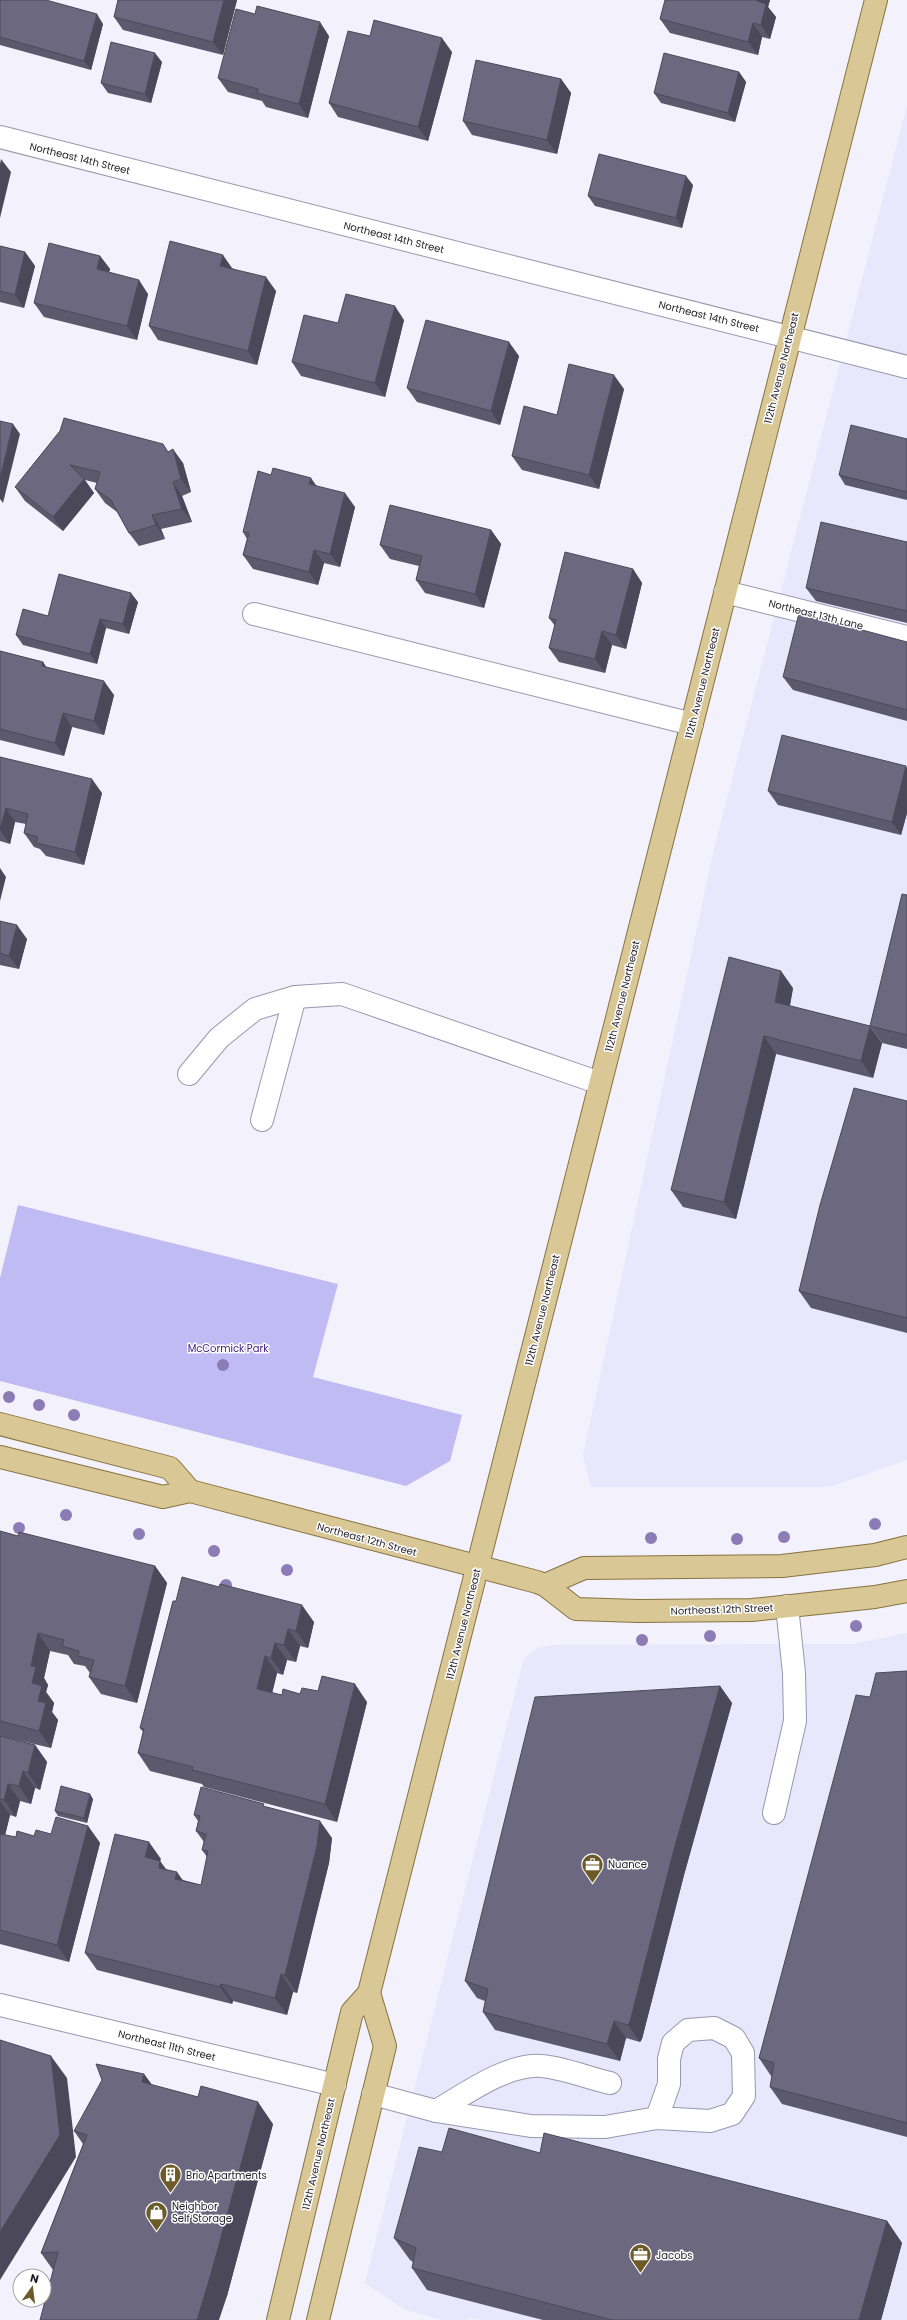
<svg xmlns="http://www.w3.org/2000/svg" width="907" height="2320" viewBox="0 0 907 2320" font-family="Poppins,sans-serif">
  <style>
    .built { fill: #e9e7fb }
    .green { fill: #c1bbf4 }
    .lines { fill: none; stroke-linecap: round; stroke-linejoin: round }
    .minor-casing { stroke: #9997af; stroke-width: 24 }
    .major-casing { stroke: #877340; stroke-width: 24 }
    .minor { stroke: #fff; stroke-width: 22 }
    .major { stroke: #d9c795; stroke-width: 22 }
    .tree { fill: #8d7bb6 }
    .wall { fill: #5c596d }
    .shaded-wall { fill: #4b4959 }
    .building { fill: #6b687f; stroke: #4b4959 }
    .labels { text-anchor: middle; stroke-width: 3; stroke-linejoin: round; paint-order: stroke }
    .street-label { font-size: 10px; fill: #1e1d26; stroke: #fff }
    .park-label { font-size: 10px; fill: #3a1a7d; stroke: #fff }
    .poi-label { font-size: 10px; fill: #1e1d26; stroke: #fff; text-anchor: start }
  </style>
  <rect width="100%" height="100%" fill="#f2f1fc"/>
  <g class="built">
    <polygon points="907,106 907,1460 829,1487 591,1487 583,1455 715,845"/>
    <polygon points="907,1633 907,2320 478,2320 470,2318 470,2320 443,2320 405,2310 365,2283 523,1662 529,1654 538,1648 552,1645 853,1644"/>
  </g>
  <polygon class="green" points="18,1205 338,1284 313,1377 462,1415 450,1461 406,1486 0,1381 0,1278"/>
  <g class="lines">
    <defs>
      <g id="minor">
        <polyline points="0,137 907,367"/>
        <polyline points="725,592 907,637"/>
        <polyline points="254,614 692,724"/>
        <polyline points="189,1074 219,1038 255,1009 295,997 342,994 600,1083"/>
        <polyline points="262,1120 295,997"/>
        <polyline points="774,1813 795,1721 794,1673 787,1606"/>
        <polyline points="0,2005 335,2085"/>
        <polyline points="373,2094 436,2111 531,2126 605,2127 657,2118 710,2121 732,2114 744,2096 743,2053 734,2038 714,2028 688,2030 673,2043 669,2059 669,2084 657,2118"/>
        <path d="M436 2111C464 2095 507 2063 542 2066 564 2068 588 2078 610 2083"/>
      </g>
      <g id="major">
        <polyline points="0,1424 170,1468 190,1491"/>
        <polyline points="0,1457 163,1497 190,1491 537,1582 545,1585 576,1609 638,1611 752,1610 875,1597 907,1591"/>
        <polyline points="545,1585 584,1568 782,1566 875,1555 907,1547"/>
        <polyline points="278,2320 352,2012 369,1993 876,0"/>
        <polyline points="318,2320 385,2046 369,1993"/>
      </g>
    </defs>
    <use href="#minor" class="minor-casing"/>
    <use href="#major" class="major-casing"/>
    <use href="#minor" class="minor"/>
    <use href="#major" class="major"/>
  </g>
  <g class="tree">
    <circle cx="223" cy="1365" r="6"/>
    <circle cx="9" cy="1397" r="6"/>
    <circle cx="39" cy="1405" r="6"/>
    <circle cx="74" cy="1415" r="6"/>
    <circle cx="66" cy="1515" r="6"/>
    <circle cx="875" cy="1524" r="6"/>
    <circle cx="19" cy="1528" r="6"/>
    <circle cx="139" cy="1534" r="6"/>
    <circle cx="784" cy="1537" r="6"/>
    <circle cx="651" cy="1538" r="6"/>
    <circle cx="737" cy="1539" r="6"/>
    <circle cx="214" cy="1551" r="6"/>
    <circle cx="287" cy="1570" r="6"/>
    <circle cx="226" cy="1585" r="6"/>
    <circle cx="856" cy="1626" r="6"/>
    <circle cx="710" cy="1636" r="6"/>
    <circle cx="642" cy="1640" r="6"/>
  </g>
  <g class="wall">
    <polygon points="0,0 103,24 91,70 0,45"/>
    <polygon points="118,0 237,0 223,55 123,30 114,17"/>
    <polygon points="665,0 770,0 768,7 776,17 770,39 762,37 758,55 670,33 660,19"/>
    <polygon points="329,36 308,118 266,107 262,101 228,92 218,78"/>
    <polygon points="370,36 452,52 428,141 338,117 329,103"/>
    <polygon points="162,62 151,103 108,93 101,83"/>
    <polygon points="739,72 746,82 735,122 661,103 654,93"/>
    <polygon points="561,79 571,93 557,154 472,135 463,121"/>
    <polygon points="693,185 682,228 595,206 588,196"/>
    <polygon points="0,246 25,252 35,266 24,308 0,302"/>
    <polygon points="100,256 110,269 109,272 148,294 137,340 44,317 34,303"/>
    <polygon points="232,268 276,291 257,365 158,340 149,326"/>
    <polygon points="404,320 385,397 301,376 292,362 338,323"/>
    <polygon points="519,356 500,425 417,402 407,388"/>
    <polygon points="624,389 599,489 522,470 512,456 557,415"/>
    <polygon points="60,431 168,452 183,463 191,492 182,496 192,522 161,529 165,539 139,546 129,533 117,512 105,503 95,489 97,483 85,480 94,493 63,531 25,501 15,487"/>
    <polygon points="907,439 907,500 845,485 839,475"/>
    <polygon points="317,486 355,507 340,567 324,563 318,585 253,569 243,555 247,539 243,532"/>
    <polygon points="491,530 501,544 484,608 425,593 416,580 419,566 390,559 380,545"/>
    <polygon points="907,542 907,623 816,601 806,588"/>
    <polygon points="633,569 642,583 626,649 612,645 605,673 559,662 549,648 555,626 549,618"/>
    <polygon points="138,602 129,634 106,628 97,664 23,645 16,635 48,616"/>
    <polygon points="907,642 907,721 793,690 783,677"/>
    <polygon points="0,651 43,662 46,667 114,695 104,735 72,727 64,756 0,740"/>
    <polygon points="0,757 102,793 84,865 46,856 40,849 34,847 24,833 26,824 15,822 10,844 0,841"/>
    <polygon points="907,768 907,813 901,835 778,805 768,791"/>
    <polygon points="907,895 907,1049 882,1043 870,1026"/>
    <polygon points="0,921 27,939 19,969 0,965"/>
    <polygon points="793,988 790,1006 882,1043 873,1078 776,1054 736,1219 683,1207 671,1190"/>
    <polygon points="907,1101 907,1333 811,1308 799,1291"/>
    <polygon points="0,1531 18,1536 155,1566 167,1583 137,1703 101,1694 89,1677 90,1673 85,1666 74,1664 68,1655 50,1651 44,1678 48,1685 46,1692 54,1703 52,1712 58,1720 51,1748 0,1736"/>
    <polygon points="173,1601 314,1622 308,1648 300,1646 296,1662 287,1660 283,1675 277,1673 272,1693 282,1695 300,1694 318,1691 367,1702 337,1822 204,1787 202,1784 150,1771 138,1753 143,1732 140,1728"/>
    <polygon points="907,1671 907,2137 782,2104 770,2087 772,2076 771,2076 759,2058 870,1697"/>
    <polygon points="720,1686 732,1703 684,1875 642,2039 640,2042 626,2038 620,2061 495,2030 483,2012 485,2001 477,1998 465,1981"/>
    <polygon points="0,1736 35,1745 47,1762 40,1790 35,1788 31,1804 20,1801 16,1817 10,1815 5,1835 16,1837 34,1836 51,1834 88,1826 100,1843 69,1962 0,1944"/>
    <polygon points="93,1799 87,1823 58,1816 55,1811"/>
    <polygon points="267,1807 332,1838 329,1863 297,1993 293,1992 287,2015 233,2001 232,2004 97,1970 85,1953 161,1859 160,1861 166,1869 183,1880 201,1885 207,1857 202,1850 204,1842 196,1831 198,1821 194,1815"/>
    <polygon points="144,2074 152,2085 273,2124 227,2296 53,2270 41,2253 83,2144 74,2131"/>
    <polygon points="442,2152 540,2153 887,2221 902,2243 881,2320 543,2320 427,2290 412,2268 413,2262 410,2260 394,2238"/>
  </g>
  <g class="shaded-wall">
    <polygon points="224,0 237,0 223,55 213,42"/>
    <polygon points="757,0 770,0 768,7 776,17 770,39 761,25"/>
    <polygon points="97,14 103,24 91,70 84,61"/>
    <polygon points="320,22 329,36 308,118 299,104"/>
    <polygon points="753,23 762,37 758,55 748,42"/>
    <polygon points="442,38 452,52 428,141 418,127"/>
    <polygon points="155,53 162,62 151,103 145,94"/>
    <polygon points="739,72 746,82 735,122 728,113"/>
    <polygon points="561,79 571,93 557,154 547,140"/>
    <polygon points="1,159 11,172 0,218 0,164"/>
    <polygon points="686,176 693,185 682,228 676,218"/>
    <polygon points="25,252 35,266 24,308 15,295"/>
    <polygon points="223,255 232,268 230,279 220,266"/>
    <polygon points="100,256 110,269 106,283 97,269"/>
    <polygon points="266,277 276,291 257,365 248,351"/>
    <polygon points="139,280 148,294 137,340 127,326"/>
    <polygon points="395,306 404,320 385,397 375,383"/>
    <polygon points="509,342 519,356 500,425 491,411"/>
    <polygon points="614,375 624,389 599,489 589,475"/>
    <polygon points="13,424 20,434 3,503 0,499 0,478"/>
    <polygon points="173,449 183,463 191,492 181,479"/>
    <polygon points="311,478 320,491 309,484"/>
    <polygon points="84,479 94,493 63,531 53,517"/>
    <polygon points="173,482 182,496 192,522 182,509"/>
    <polygon points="345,493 355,507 340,567 330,554"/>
    <polygon points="152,515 161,529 165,539 156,525"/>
    <polygon points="491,530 501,544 484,608 475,594"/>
    <polygon points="314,550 324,563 318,585 309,572"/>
    <polygon points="633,569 642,583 626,649 616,635"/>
    <polygon points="131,593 138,602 129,634 123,624"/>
    <polygon points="100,619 106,628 97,664 90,654"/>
    <polygon points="602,631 612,645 605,673 595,659"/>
    <polygon points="43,662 52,676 42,666"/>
    <polygon points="104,681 114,695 104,735 94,721"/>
    <polygon points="63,713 72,727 64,756 55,743"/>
    <polygon points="906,766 907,768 907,813 901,835 892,822"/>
    <polygon points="92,779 102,793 84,865 75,852"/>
    <polygon points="6,808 15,822 10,844 0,830"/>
    <polygon points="0,868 6,877 0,901"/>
    <polygon points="17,925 27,939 19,969 9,956"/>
    <polygon points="781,971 793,988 787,1019 775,1002"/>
    <polygon points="870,1026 882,1043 873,1078 861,1061"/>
    <polygon points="764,1036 776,1054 736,1219 724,1202"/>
    <polygon points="155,1566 167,1583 137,1703 125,1686"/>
    <polygon points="302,1605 314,1622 308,1648 296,1631"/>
    <polygon points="288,1629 300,1646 296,1662 284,1645"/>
    <polygon points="38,1633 50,1651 44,1678 48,1685 46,1692 54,1703 52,1712 58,1720 51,1748 39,1731 38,1701 32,1683 31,1666"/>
    <polygon points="275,1643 287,1660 283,1675 271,1658"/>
    <polygon points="265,1656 277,1673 269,1706 257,1689"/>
    <polygon points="355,1684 367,1702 337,1822 325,1804"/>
    <polygon points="720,1686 732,1703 684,1875 642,2039 640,2042 628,2025 672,1857"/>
    <polygon points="35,1745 47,1762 40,1790 28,1773"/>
    <polygon points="23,1771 35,1788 31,1804 19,1786"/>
    <polygon points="8,1784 20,1801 16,1817 4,1800"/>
    <polygon points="90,1794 93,1799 87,1823 84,1818"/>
    <polygon points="0,1801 10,1815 2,1848 0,1846"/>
    <polygon points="320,1821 332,1838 329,1863 297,1993 285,1975"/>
    <polygon points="88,1826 100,1843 69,1962 57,1945"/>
    <polygon points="149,1842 161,1859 160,1861 172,1879 159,1868 145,1857"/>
    <polygon points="177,1872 189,1889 175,1879"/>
    <polygon points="281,1974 293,1992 287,2015 275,1998"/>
    <polygon points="221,1984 233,2001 232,2004 220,1987"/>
    <polygon points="614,2021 626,2038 620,2061 607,2044"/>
    <polygon points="51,2056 67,2078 76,2157 0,2280 0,2232"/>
    <polygon points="144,2074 160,2096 142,2082"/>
    <polygon points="258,2102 273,2124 227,2296 219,2320 197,2320"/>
    <polygon points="887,2221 902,2243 881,2320 859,2320"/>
  </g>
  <g class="building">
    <polygon points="0,0 46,0 97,14 84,61 0,37"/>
    <polygon points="118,0 224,0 213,42 114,17"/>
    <polygon points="665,0 757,0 757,1 766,4 761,25 753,23 748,42 660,19"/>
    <polygon points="257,6 320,22 299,104 257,93 258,89 218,78 236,9 255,14"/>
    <polygon points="374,20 442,38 418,127 329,103 348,31 370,36"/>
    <polygon points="111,42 155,53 145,94 101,83"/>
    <polygon points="664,53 739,72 728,113 654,93"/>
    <polygon points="476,60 561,79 547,140 463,121"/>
    <polygon points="599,154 686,176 676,218 588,196"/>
    <polygon points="170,241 223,255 220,266 266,277 248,351 149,326"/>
    <polygon points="49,243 100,256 97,269 139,280 127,326 34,303"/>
    <polygon points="0,246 25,252 15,295 0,291"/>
    <polygon points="346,294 395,306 375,383 292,362 304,315 338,323"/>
    <polygon points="426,320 509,342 491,411 407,388"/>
    <polygon points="569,364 614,375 589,475 512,456 524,406 557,415"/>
    <polygon points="64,418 163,444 168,452 173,449 181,479 173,482 182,509 152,515 156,525 129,533 111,500 95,489 100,472 70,465 84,479 53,517 15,487 60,431"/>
    <polygon points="0,421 13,424 0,478"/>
    <polygon points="851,425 907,439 907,492 839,475"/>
    <polygon points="273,468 311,478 309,484 345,493 330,554 314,550 309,572 243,555 249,533 243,532 258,471 271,475"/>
    <polygon points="390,505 491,530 475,594 416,580 422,556 380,545"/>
    <polygon points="821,522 907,542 907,611 806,588"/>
    <polygon points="565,552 633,569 616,635 602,631 595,659 549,648 556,620 549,618"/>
    <polygon points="59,574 131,593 123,624 100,619 90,654 16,635 23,609 48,616"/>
    <polygon points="799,613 907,642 907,710 783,677"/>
    <polygon points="0,651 43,662 42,666 104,681 94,721 63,713 55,743 0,729"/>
    <polygon points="782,735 906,766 892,822 768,791"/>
    <polygon points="0,757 92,779 75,852 36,843 38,837 24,833 28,814 6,808 0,830"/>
    <polygon points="902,894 907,895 907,1035 870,1026"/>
    <polygon points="0,921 17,925 9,956 0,953"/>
    <polygon points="729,957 781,971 775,1002 870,1026 861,1061 764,1036 724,1202 671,1190"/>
    <polygon points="854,1088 907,1101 907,1318 799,1291 820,1205"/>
    <polygon points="0,1531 18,1536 19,1532 155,1566 125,1686 89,1677 94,1660 78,1656 79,1651 62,1646 64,1640 38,1633 31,1666 36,1667 32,1683 42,1686 38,1701 46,1703 39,1731 0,1721"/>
    <polygon points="182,1577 219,1587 220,1584 302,1605 296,1631 288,1629 284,1645 275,1643 271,1658 265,1656 257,1689 282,1695 283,1689 300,1694 302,1688 318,1691 322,1676 355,1684 325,1804 192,1770 193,1767 138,1753 144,1729 140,1728 173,1601 176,1601"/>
    <polygon points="907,1671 907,2123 770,2087 774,2063 759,2058 856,1695 870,1697 876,1673"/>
    <polygon points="720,1686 672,1857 630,2022 628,2025 614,2021 607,2044 483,2012 488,1989 465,1981 535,1697"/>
    <polygon points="0,1736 35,1745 28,1773 23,1771 19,1786 8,1784 4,1800 0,1799"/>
    <polygon points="61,1786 90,1794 84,1818 55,1811"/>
    <polygon points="201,1787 264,1804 263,1806 320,1821 317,1846 285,1975 281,1974 275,1998 221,1984 220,1987 85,1953 115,1834 149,1842 145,1857 160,1861 159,1868 177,1872 175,1879 201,1885 208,1851 202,1850 206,1834 196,1831 200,1816 194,1815"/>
    <polygon points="56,1817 88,1826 57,1945 0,1930 0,1834 16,1837 17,1831 34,1836 36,1830 51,1834"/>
    <polygon points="0,2040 51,2056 60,2135 0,2232"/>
    <polygon points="96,2064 144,2074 142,2082 198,2097 201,2086 258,2102 211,2274 197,2320 40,2320 58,2252 41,2253 87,2135 74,2131 102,2080"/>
    <polygon points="449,2128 540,2153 544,2133 887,2221 859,2320 612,2320 412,2268 416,2248 394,2238 419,2147 442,2152"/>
  </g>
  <defs>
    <symbol id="office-pin" viewBox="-11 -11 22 30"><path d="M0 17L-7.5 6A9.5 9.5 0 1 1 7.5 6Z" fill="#6c5b29" stroke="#fff"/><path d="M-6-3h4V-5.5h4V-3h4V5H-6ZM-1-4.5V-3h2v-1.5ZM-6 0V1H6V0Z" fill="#fff"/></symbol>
    <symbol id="building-pin" viewBox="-11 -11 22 30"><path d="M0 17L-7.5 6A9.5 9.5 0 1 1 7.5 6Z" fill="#6c5b29" stroke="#fff"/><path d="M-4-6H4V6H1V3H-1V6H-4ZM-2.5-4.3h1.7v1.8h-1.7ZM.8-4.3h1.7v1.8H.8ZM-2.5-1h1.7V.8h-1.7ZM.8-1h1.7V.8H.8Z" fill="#fff"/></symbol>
    <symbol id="shop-pin" viewBox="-11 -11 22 30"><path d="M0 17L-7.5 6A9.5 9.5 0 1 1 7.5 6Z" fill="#6c5b29" stroke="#fff"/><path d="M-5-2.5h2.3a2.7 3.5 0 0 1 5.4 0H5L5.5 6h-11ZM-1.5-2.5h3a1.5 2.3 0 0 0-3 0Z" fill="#fff"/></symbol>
  </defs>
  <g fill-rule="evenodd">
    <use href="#office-pin" x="580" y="1852" width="25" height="34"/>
    <use href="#building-pin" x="158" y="2162" width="25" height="34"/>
    <use href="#shop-pin" x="144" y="2200" width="25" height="34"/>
    <use href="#office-pin" x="628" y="2242" width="25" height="34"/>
  </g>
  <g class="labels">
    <g class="street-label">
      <text transform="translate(80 158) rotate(14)" y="4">Northeast 14th Street</text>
      <text transform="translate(394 237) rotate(14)" y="4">Northeast 14th Street</text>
      <text transform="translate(709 316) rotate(14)" y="4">Northeast 14th Street</text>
      <text transform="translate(781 368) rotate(-76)" y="4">112th Avenue Northeast</text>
      <text transform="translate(816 614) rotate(14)" y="4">Northeast 13th Lane</text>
      <text transform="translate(702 683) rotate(-76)" y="4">112th Avenue Northeast</text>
      <text transform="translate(622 996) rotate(-76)" y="4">112th Avenue Northeast</text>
      <text transform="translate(542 1310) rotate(-76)" y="4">112th Avenue Northeast</text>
      <text transform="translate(367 1539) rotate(15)" y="4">Northeast 12th Street</text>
      <text transform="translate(722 1609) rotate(-2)" y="4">Northeast 12th Street</text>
      <text transform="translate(463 1624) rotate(-76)" y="4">112th Avenue Northeast</text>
      <text transform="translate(167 2045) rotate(14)" y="4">Northeast 11th Street</text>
      <text transform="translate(318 2154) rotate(-77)" y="4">112th Avenue Northeast</text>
    </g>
    <g class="park-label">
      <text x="228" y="1352">McCormick Park</text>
    </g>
    <g class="poi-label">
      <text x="608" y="1868">Nuance</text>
      <text x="186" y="2179">Brio Apartments</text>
      <text x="172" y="2210">Neighbor<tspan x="172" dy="12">Self Storage</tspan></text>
      <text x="656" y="2259">Jacobs</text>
    </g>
  </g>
  <g transform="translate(32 2288) rotate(14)"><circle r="19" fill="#ffffff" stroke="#a5a5a8"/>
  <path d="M0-3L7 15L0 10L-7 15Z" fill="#6c5b29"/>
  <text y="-6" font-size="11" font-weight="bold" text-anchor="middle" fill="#1e1d26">N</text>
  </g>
</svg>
